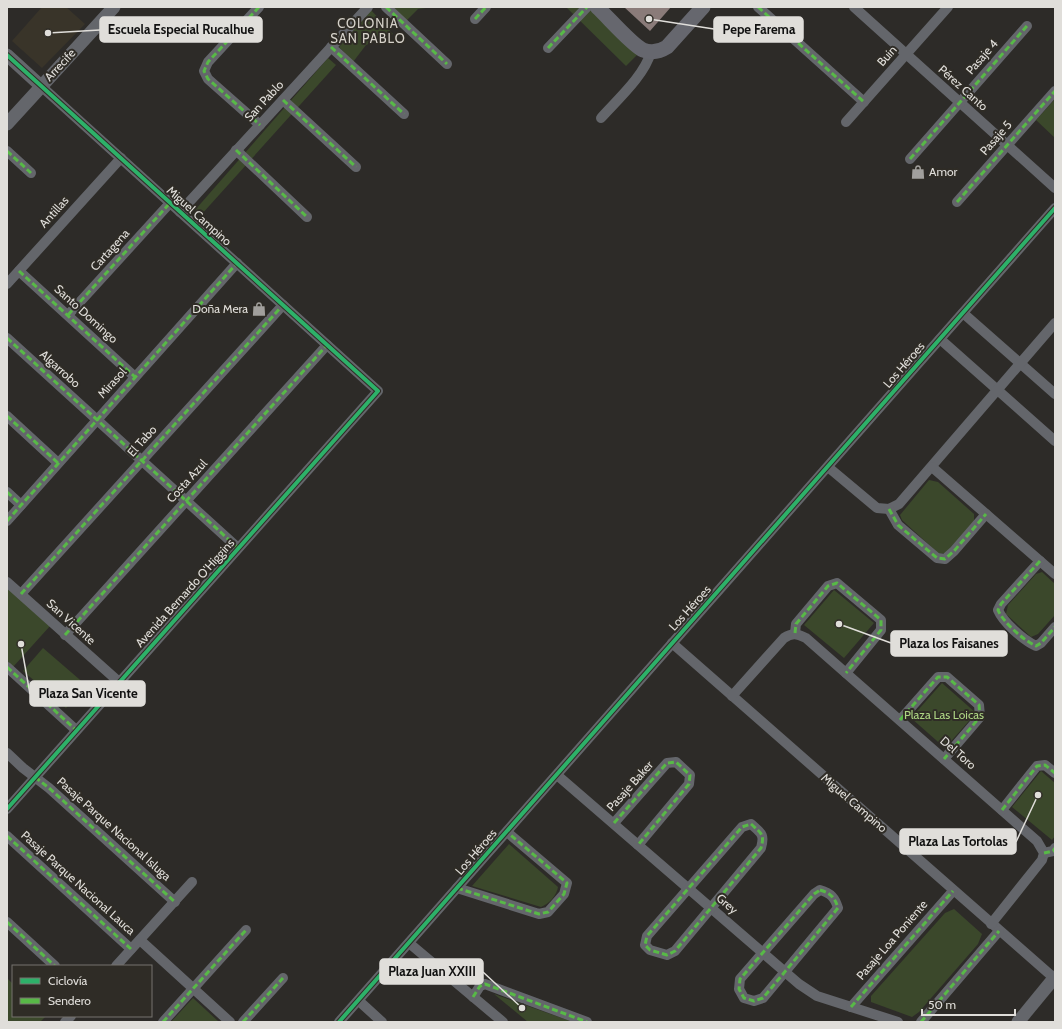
<svg xmlns="http://www.w3.org/2000/svg" width="1062" height="1029" viewBox="0 0 1062 1029" font-family="Cabin,sans-serif">
  <style>
    .built { fill: #393429 }
    .green { fill: #3b482b }
    .building { fill: #8a7b79 }
    .lines { fill: none; stroke-linecap: round; stroke-linejoin: round }
    .minor { stroke: #64666b; stroke-width: 10 }
    .tertiary { stroke: #64666b; stroke-width: 13 }
    .secondary { stroke: #66676e; stroke-width: 15 }
    .quiet { stroke: #58b947; stroke-width: 3; stroke-dasharray: 6 3; stroke-linecap: butt }
    .cycleway-casing { stroke: #2f2c26; stroke-width: 6 }
    .cycleway { stroke: #2db169; stroke-width: 4 }
    .labels { text-anchor: middle; stroke-width: 4; stroke-linejoin: round; paint-order: stroke }
    .street-label { font-size: 12px; fill: #e0deda; stroke: #2f2c26 }
    .poi-label { font-size: 12px; fill: #e0deda; stroke: #2f2c26; text-anchor: start }
    .park-label { font-size: 12px; fill: #add583; stroke: #2f2c26 }
    .neighbourhood-label { font-size: 13px; letter-spacing: 1px; fill: #d5d1c9; stroke: #2f2c26 }
    .leader { fill: none; stroke: #e0deda; stroke-width: 1.5 }
    .callout-dot { fill: #e0deda; stroke: #2f2c26; stroke-width: 1.5 }
    .callout { fill: #e0deda; stroke: #e0deda; stroke-width: 1.5 }
    .callout-label { font-size: 13px; text-anchor: middle; font-weight: bold; fill: #111 }
  </style>
  <rect width="100%" height="100%" fill="#2d2b28"/>
  <polygon class="built" points="42,7 66,7 85,24 42,68 12,41"/>
  <g class="green">
    <polygon points="390,7 434,7 418,9 406,21"/>
    <polygon points="566,7 590,7 638,54 626,66"/>
    <polygon points="371,10 393,34 366,45 353,62 339,47"/>
    <polygon points="328,58 336,65 201,215 195,210"/>
    <polygon points="1055,99 1055,138 1036,120"/>
    <polygon points="929,480 938,482 974,514 974,522 946,553 939,554 902,520 900,515"/>
    <polygon points="1042,572 1055,584 1055,615 1038,634 1031,637 1006,614 1008,605 1036,574"/>
    <polygon points="7,587 50,626 13,667 7,661"/>
    <polygon points="834,590 874,623 844,658 804,625"/>
    <polygon points="43,648 86,685 66,708 23,671"/>
    <polygon points="942,683 976,713 945,748 911,718"/>
    <polygon points="1041,771 1055,783 1055,836 1052,840 1012,807"/>
    <path d="M509 844 558 887C557 895 549 904 541 907L472 886Z"/>
    <polygon points="954,909 982,934 978,944 919,1012 912,1017 871,1002 871,996 945,913"/>
    <polygon points="7,978 13,984 13,1016 46,1016 40,1022 7,1022"/>
    <polygon points="494,994 573,1022 528,1022"/>
    <polygon points="193,998 219,1022 171,1022"/>
  </g>
  <polygon class="building" points="624,7 671,7 650,31"/>
  <g class="lines">
    <g class="minor">
      <polyline points="259,7 208,62 204,71 208,79 260,125"/>
      <polyline points="386,7 447,64"/>
      <polyline points="758,7 864,102"/>
      <polyline points="854,7 1055,188"/>
      <polyline points="475,19 486,7"/>
      <polyline points="331,47 404,114"/>
      <polyline points="548,48 587,7"/>
      <polyline points="283,100 356,167"/>
      <path d="M601 118C618 99 644 76 651 52"/>
      <polyline points="846,122 948,7"/>
      <polyline points="236,150 307,217"/>
      <polyline points="7,151 31,173"/>
      <polyline points="910,159 1027,26"/>
      <polyline points="957,202 1055,91"/>
      <polyline points="180,212 368,7"/>
      <polyline points="19,271 135,377"/>
      <polyline points="7,284 121,158"/>
      <polyline points="963,313 1055,394"/>
      <polyline points="68,315 170,203"/>
      <polyline points="7,338 238,548"/>
      <polyline points="940,339 1055,441"/>
      <polyline points="7,416 58,463"/>
      <polyline points="828,467 877,508 889,509 899,504 1055,323"/>
      <polyline points="932,467 1055,574"/>
      <polyline points="7,492 21,505"/>
      <polyline points="889,509 898,525 937,558 945,559 954,551 986,514"/>
      <polyline points="7,521 237,263"/>
      <path d="M1040 561 1001 604 998 610C1003 622 1023 640 1036 646L1041 643 1055 627"/>
      <polyline points="7,582 119,682"/>
      <polyline points="21,594 283,305"/>
      <polyline points="795,633 796,624 828,586 837,583 881,620 881,630 846,673"/>
      <polyline points="65,635 327,345"/>
      <polyline points="672,643 1054,978"/>
      <polyline points="7,667 76,730"/>
      <path d="M732 696 784 638C793 632 797 634 806 638L1037 841 1044 853 1042 860 991 924"/>
      <polyline points="900,720 938,677 947,677 979,705 980,717 944,759"/>
      <polyline points="7,753 23,768 49,788 175,902"/>
      <polyline points="557,775 799,984 817,996 898,1022"/>
      <polyline points="7,809 378,391 41,86"/>
      <polyline points="1002,810 1037,766 1045,765 1055,773"/>
      <polyline points="614,823 667,763 676,762 690,775 689,784 638,845"/>
      <path d="M751 824C761 833 765 834 761 848L675 951 667 955 650 950 645 945 647 936 742 827Z"/>
      <polyline points="7,836 131,949"/>
      <polyline points="1044,853 1053,851 1055,848"/>
      <polyline points="457,888 539,914 548,912 564,894 567,883 507,832"/>
      <path d="M820 890C831 893 835 898 838 908L763 998 754 1001 744 998 739 989 740 979 814 894Z"/>
      <polyline points="7,922 55,966"/>
      <polyline points="140,940 230,1022"/>
      <polyline points="409,943 503,1022"/>
      <polyline points="116,966 192,882"/>
      <polyline points="473,997 480,986 485,984 587,1022"/>
      <polyline points="359,1001 382,1022"/>
      <polyline points="851,1007 953,891"/>
      <polyline points="65,1022 71,1016"/>
      <polyline points="163,1022 246,930"/>
      <polyline points="243,1022 283,978"/>
      <polyline points="339,1022 1055,208"/>
      <polyline points="921,1022 999,931"/>
    </g>
    <g class="tertiary">
      <polyline points="7,55 41,86"/>
      <polyline points="7,124 114,7"/>
      <polyline points="1018,1022 1055,977"/>
    </g>
    <path class="secondary" d="M597 7C607 16 632 45 643 50 651 53 659 52 667 47L703 7"/>
    <g class="quiet">
      <polyline points="259,7 208,62 204,71 208,79 260,125"/>
      <polyline points="386,7 447,64"/>
      <polyline points="758,7 864,102"/>
      <polyline points="475,19 486,7"/>
      <polyline points="331,47 404,114"/>
      <polyline points="548,48 587,7"/>
      <polyline points="283,100 356,167"/>
      <polyline points="236,150 307,217"/>
      <polyline points="7,151 31,173"/>
      <polyline points="910,159 1027,26"/>
      <polyline points="957,202 1055,91"/>
      <polyline points="19,271 135,377"/>
      <polyline points="68,315 170,203"/>
      <polyline points="7,338 238,548"/>
      <polyline points="7,416 58,463"/>
      <polyline points="7,492 21,505"/>
      <polyline points="889,509 898,525 937,558 945,559 954,551 986,514"/>
      <polyline points="7,521 237,263"/>
      <path d="M1040 561 1001 604 998 610C1003 622 1023 640 1036 646L1041 643 1055 627"/>
      <polyline points="21,594 283,305"/>
      <polyline points="795,633 796,624 828,586 837,583 881,620 881,630 846,673"/>
      <polyline points="65,635 327,345"/>
      <polyline points="7,667 76,730"/>
      <polyline points="900,720 938,677 947,677 979,705 980,717 944,759"/>
      <polyline points="35,777 49,788 175,902"/>
      <polyline points="1002,810 1037,766 1045,765 1055,773"/>
      <polyline points="614,823 667,763 676,762 690,775 689,784 638,845"/>
      <path d="M751 824C761 833 765 834 761 848L675 951 667 955 650 950 645 945 647 936 742 827Z"/>
      <polyline points="7,836 131,949"/>
      <polyline points="1044,853 1053,851 1055,848"/>
      <polyline points="457,888 539,914 548,912 564,894 567,883 507,832"/>
      <path d="M820 890C831 893 835 898 838 908L763 998 754 1001 744 998 739 989 740 979 814 894Z"/>
      <polyline points="7,922 55,966"/>
      <polyline points="473,997 480,986 485,984 587,1022"/>
      <polyline points="851,1007 953,891"/>
      <polyline points="163,1022 246,930"/>
      <polyline points="243,1022 283,978"/>
      <polyline points="921,1022 999,931"/>
    </g>
    <defs>
      <g id="cycleway">
        <polyline points="7,55 378,391 7,809"/>
        <polyline points="339,1022 1055,208"/>
      </g>
    </defs>
    <use href="#cycleway" class="cycleway-casing"/>
    <use href="#cycleway" class="cycleway"/>
  </g>
  <defs>
    <symbol id="shop-bare" viewBox="-9 -9 18 18"><path d="M-5-2.5h2.3a2.7 3.5 0 0 1 5.4 0H5L5.5 6h-11ZM-1.5-2.5h3a1.5 2.3 0 0 0-3 0Z" fill="#a19f9c" stroke="#2f2c26" stroke-width="2.5" paint-order="stroke"/></symbol>
  </defs>
  <g fill-rule="evenodd">
    <use href="#shop-bare" x="908" y="162" width="20" height="20"/>
    <use href="#shop-bare" x="249" y="299" width="20" height="20"/>
  </g>
  <g class="labels">
    <g class="street-label">
      <text transform="translate(887 56) rotate(-48)" y="4">Buin</text>
      <text transform="translate(982 57) rotate(-49)" y="4">Pasaje 4</text>
      <text transform="translate(60 65) rotate(-47)" y="4">Arrecife</text>
      <text transform="translate(963 88) rotate(42)" y="4">Pérez Canto</text>
      <text transform="translate(264 101) rotate(-47)" y="4">San Pablo</text>
      <text transform="translate(996 138) rotate(-49)" y="4">Pasaje 5</text>
      <text transform="translate(54 212) rotate(-48)" y="4">Antillas</text>
      <text transform="translate(199 216) rotate(42)" y="4">Miguel Campino</text>
      <text transform="translate(110 250) rotate(-48)" y="4">Cartagena</text>
      <text transform="translate(86 314) rotate(42)" y="4">Santo Domingo</text>
      <text transform="translate(904 365) rotate(-49)" y="4">Los Héroes</text>
      <text transform="translate(60 369) rotate(42)" y="4">Algarrobo</text>
      <text transform="translate(112 383) rotate(-48)" y="4">Mirasol</text>
      <text transform="translate(142 441) rotate(-48)" y="4">El Tabo</text>
      <text transform="translate(187 481) rotate(-48)" y="4">Costa Azul</text>
      <text transform="translate(185 593) rotate(-48)" y="4">Avenida Bernardo O'Higgins</text>
      <text transform="translate(690 608) rotate(-48)" y="4">Los Héroes</text>
      <text transform="translate(71 622) rotate(42)" y="4">San Vicente</text>
      <text transform="translate(958 753) rotate(41)" y="4">Del Toro</text>
      <text transform="translate(630 786) rotate(-48)" y="4">Pasaje Baker</text>
      <text transform="translate(854 803) rotate(41)" y="4">Miguel Campino</text>
      <text transform="translate(114 829) rotate(42)" y="4">Pasaje Parque Nacional Isluga</text>
      <text transform="translate(476 852) rotate(-49)" y="4">Los Héroes</text>
      <text transform="translate(78 883) rotate(42)" y="4">Pasaje Parque Nacional Lauca</text>
      <text transform="translate(727 904) rotate(41)" y="4">Grey</text>
      <text transform="translate(892 940) rotate(-49)" y="4">Pasaje Loa Poniente</text>
    </g>
    <g class="poi-label">
      <text x="929" y="176">Amor</text>
      <text x="248" y="313" text-anchor="end">Doña Mera</text>
    </g>
    <g class="park-label">
      <text x="944" y="719">Plaza Las Loicas</text>
    </g>
    <g class="neighbourhood-label">
      <text x="368" y="28">COLONIA<tspan x="368" dy="15">SAN PABLO</tspan></text>
    </g>
  </g>
  <path class="leader" d="M649 19L714 29M48 33L100 30M839 624L891 643M21 644L30 694M1038 795L1016 842M522 1008L483 972"/>
  <g class="callout-dot">
    <circle cx="649" cy="19" r="4"/>
    <circle cx="48" cy="33" r="4"/>
    <circle cx="839" cy="624" r="4"/>
    <circle cx="21" cy="644" r="4"/>
    <circle cx="1038" cy="795" r="4"/>
    <circle cx="522" cy="1008" r="4"/>
  </g>
  <g class="callout">
    <rect x="714" y="17" width="89" height="25" rx="4"/>
    <rect x="100" y="17" width="162" height="25" rx="4"/>
    <rect x="891" y="631" width="116" height="25" rx="4"/>
    <rect x="30" y="681" width="115" height="25" rx="4"/>
    <rect x="900" y="829" width="116" height="25" rx="4"/>
    <rect x="380" y="959" width="103" height="25" rx="4"/>
  </g>
  <g class="callout-label">
    <text x="759" y="34">Pepe Farema</text>
    <text x="181" y="34">Escuela Especial Rucalhue</text>
    <text x="949" y="648">Plaza los Faisanes</text>
    <text x="88" y="698">Plaza San Vicente</text>
    <text x="958" y="846">Plaza Las Tortolas</text>
    <text x="432" y="976">Plaza Juan XXIII</text>
  </g>
  <rect width="1062" height="1029" fill="none" stroke="#e0deda" stroke-width="16"/>
  <rect x="12" y="965" width="140" height="52" fill="#2f2c26" stroke="#76736e"/>
  <rect x="20" y="978" width="20" height="6" fill="#2db169" stroke="#76736e"/>
  <text x="48" y="985" font-size="12" fill="#e0deda">Ciclovía</text>
  <rect x="20" y="998" width="20" height="6" fill="#58b947" stroke="#76736e"/>
  <text x="48" y="1005" font-size="12" fill="#e0deda">Sendero</text>
  <path d="M922 1009v6h93v-6" fill="none" stroke="#e0deda" stroke-width="2"/>
  <text x="928" y="1009" font-size="12" fill="#e0deda" stroke="#2f2c26" stroke-width="3" paint-order="stroke">50 m</text>
</svg>
